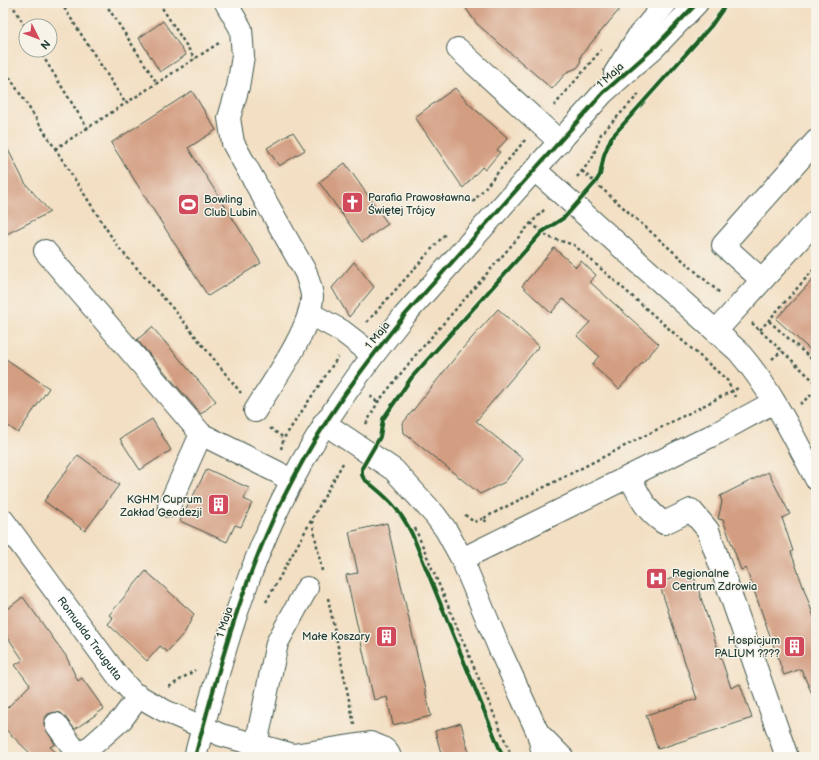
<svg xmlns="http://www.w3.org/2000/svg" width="819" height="760" viewBox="0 0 819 760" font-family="'Balsamiq Sans',sans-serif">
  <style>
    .building { fill: #d39d81 }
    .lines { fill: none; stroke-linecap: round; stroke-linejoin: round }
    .minor-casing { stroke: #3f5549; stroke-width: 24 }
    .path { stroke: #3f5549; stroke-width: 2.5; stroke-dasharray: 3 3; stroke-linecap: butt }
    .minor { stroke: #fff; stroke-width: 22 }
    .cycleway-casing { stroke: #f7f3e8; stroke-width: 6 }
    .cycleway { stroke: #1b5e20; stroke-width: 4 }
    .labels { text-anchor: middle; stroke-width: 3; stroke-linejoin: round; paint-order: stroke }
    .street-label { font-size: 11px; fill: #1f3d34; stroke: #f7f3e8 }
    .poi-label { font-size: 11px; fill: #1f3d34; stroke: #f7f3e8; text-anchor: start }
  </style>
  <rect width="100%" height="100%" fill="#f7f3e8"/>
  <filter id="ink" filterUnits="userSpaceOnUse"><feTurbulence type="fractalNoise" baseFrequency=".025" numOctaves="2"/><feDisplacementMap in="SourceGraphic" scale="8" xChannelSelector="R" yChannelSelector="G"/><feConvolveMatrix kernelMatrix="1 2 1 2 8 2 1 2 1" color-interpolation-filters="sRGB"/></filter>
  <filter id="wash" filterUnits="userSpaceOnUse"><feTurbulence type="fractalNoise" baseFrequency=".012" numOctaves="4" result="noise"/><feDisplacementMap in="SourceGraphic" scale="16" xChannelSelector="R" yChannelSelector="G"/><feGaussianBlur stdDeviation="0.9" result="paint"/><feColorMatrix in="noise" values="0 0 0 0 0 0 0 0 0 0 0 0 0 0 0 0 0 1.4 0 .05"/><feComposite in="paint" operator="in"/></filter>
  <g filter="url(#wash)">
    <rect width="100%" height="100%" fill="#f3dfc3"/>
    <g id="blocks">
      <g class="building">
        <polygon points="462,3 625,3 581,55 580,64 577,68 567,72 552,89 477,24"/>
        <polygon points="163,21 186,55 160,72 139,38"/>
        <polygon points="455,88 470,105 508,138 497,150 500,152 485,170 482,167 463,188 415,117"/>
        <polygon points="192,91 216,130 188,148 261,263 208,296 111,143"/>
        <polygon points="293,132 305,150 279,166 267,148"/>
        <polygon points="3,140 25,183 50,212 3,236"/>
        <polygon points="345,163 388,224 362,242 319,182"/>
        <polygon points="554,248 576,267 581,261 596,275 590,282 659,344 619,389 592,365 599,356 577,336 590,322 563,299 551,313 522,286"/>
        <polygon points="354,262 374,287 349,317 332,288"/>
        <polygon points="816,276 816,355 776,319"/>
        <polygon points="498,309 539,346 476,421 523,459 505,482 480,494 404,433 403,423 462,349"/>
        <polygon points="152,327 216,401 201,414 137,340"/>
        <polygon points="3,357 49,388 18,433 3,422"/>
        <polygon points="152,419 171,450 140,470 120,439"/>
        <polygon points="78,455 119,485 85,531 44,501"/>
        <polygon points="207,469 249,488 244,499 252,503 241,527 235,525 227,542 180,521"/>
        <polygon points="768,472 790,514 782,518 793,551 791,552 816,623 816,703 801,669 784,675 746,568 741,570 723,520 718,519 722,502 720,496"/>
        <polygon points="387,523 431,716 393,725 387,697 374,700 346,575 358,573 349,532"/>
        <polygon points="146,571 194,614 185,632 167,652 160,646 147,661 108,624 113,618 109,615"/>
        <polygon points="692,571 731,688 740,684 752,718 658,749 646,715 697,699 659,583"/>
        <polygon points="23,597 66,656 78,681 82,678 104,709 75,729 61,713 55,712 48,714 44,719 44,726 55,744 50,747 62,757 34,757 3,727 3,712 30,685 15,665 23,660 3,630 3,612"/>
        <polygon points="461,723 470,757 442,757 435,731"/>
      </g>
    </g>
  </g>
  <g filter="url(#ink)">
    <use href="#blocks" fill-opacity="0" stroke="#3f5549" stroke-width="1"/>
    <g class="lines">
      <defs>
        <g id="minor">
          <path d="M226 3 241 29 243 56 238 87 229 118 233 143 306 273C308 281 312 290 312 297 311 330 272 383 255 411"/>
          <polyline points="458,49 560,142"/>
          <polyline points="615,73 639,35 666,3"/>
          <path d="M535 170 738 351C771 389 793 435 816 479"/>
          <polyline points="45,251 201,434 277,472 291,481"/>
          <polyline points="762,280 723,245 816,141"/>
          <polyline points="309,313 342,331 373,355"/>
          <polyline points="716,331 816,221"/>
          <polyline points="324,423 394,470 435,515 446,530 462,559 500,650 538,733 544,757"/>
          <path d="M630 477C640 497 645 510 664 523L691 510 708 530 787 757"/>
          <polyline points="169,506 201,434"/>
          <path id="s1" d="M3 520 117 675 133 693 165 711 221 735 283 752 293 755 370 743C379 746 387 748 390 757"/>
          <polyline points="462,559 717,433 774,402"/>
          <polyline points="56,724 79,756"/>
          <polyline points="538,733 562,757"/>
          <polyline points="256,745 277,643 307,588"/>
          <polyline points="79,757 122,719 139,696"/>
          <path d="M195 757C220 663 246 567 292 481 323 421 362 368 404 316L603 93 655 47 697 3"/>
        </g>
      </defs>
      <use href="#minor" class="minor-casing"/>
      <g class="path">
        <polyline points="11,3 26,28"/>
        <polyline points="61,3 126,104"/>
        <polyline points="105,3 157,83"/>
        <polyline points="159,3 195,59"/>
        <polyline points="39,50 88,129"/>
        <polyline points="3,67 118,247 176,312 241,393"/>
        <polyline points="554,106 601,50"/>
        <polyline points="55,149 219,43"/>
        <polyline points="582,171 721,294"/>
        <polyline points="577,177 592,159 601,134 639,94"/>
        <polyline points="473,202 525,140"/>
        <polyline points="531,223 548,237 574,245 727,380 735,397"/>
        <polyline points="769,321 816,363"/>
        <polyline points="367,322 446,233"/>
        <polyline points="752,323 816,383"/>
        <polyline points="760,330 816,267"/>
        <polyline points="772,359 782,351"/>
        <polyline points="370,396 378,402"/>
        <polyline points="800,404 816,391"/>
        <polyline points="366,424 378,402 414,357 531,223 545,209"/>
        <polyline points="270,428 284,438"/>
        <polyline points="281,449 284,438 338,357"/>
        <polyline points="465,515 474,522 484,518 486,522"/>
        <polyline points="484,518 738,388"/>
        <polyline points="312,521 322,571"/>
        <polyline points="415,528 512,757"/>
        <polyline points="328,598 354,724"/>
        <polyline points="266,602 343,463"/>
        <polyline points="169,687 195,670"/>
      </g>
      <use href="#minor" class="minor"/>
      <defs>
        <g id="cycleway">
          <path d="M195 757C220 663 246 567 292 481 323 421 362 368 404 316L603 93 655 47 697 3"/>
          <path d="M503 757 412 534C399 508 387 497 364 479L362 475V468L380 437 383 419 412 377 542 232 565 217 595 183 600 175 604 155 611 138 711 26 727 3"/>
        </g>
      </defs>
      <use href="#cycleway" class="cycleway-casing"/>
      <use href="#cycleway" class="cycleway"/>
    </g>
  </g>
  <defs>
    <symbol id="church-square" viewBox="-11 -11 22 22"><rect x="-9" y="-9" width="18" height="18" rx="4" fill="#d1495b" stroke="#f7f3e8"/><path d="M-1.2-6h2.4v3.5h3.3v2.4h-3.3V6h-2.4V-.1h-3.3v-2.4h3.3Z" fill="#fff"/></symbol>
    <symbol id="stadium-square" viewBox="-11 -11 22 22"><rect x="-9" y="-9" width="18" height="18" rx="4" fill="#d1495b" stroke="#f7f3e8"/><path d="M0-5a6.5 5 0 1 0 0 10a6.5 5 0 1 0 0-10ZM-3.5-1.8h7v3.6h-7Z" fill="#fff"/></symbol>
    <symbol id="building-square" viewBox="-11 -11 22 22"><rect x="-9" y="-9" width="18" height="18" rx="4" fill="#d1495b" stroke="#f7f3e8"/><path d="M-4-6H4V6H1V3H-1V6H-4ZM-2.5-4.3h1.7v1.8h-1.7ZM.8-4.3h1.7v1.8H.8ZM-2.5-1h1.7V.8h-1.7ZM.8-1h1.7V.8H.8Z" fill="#fff"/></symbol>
    <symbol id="hospital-square" viewBox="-11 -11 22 22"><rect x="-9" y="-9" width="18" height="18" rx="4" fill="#d1495b" stroke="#f7f3e8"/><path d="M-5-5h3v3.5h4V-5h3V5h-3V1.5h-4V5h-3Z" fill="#fff"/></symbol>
  </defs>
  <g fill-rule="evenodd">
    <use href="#church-square" x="340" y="190" width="25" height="25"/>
    <use href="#stadium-square" x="176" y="192" width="25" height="25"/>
    <use href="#building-square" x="206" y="492" width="25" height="25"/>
    <use href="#hospital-square" x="644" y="566" width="25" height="25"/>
    <use href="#building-square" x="374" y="624" width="25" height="25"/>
    <use href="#building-square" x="782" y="634" width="25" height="25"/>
  </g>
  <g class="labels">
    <g class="street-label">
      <text transform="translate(610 75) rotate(-42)" y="4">1 Maja</text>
      <text transform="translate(377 335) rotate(-51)" y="4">1 Maja</text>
      <text transform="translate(224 622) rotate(-72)" y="4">1 Maja</text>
      <text dy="4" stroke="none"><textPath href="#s1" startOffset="147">Romualda Traugutta</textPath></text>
    </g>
    <g class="poi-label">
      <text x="368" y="201">Parafia Prawosławna<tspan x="368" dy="13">Świętej Trójcy</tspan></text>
      <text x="204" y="203">Bowling<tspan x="204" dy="13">Club Lubin</tspan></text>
      <text x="202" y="503" text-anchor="end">KGHM Cuprum<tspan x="202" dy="13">Zakład Geodezji</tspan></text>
      <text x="672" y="577">Regionalne<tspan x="672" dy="13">Centrum Zdrowia</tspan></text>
      <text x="370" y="640" text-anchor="end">Małe Koszary</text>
      <text x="780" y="644" text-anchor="end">Hospicjum<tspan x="780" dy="13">PALIUM ????</tspan></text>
    </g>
  </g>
  <rect width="819" height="760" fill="none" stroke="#f7f3e8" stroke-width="16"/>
  <g transform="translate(38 38) rotate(132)"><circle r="19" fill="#f7f3e8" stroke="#a1aaa0"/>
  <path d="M0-3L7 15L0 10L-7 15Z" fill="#d1495b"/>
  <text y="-6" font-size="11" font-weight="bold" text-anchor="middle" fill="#1f3d34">N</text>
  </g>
</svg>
